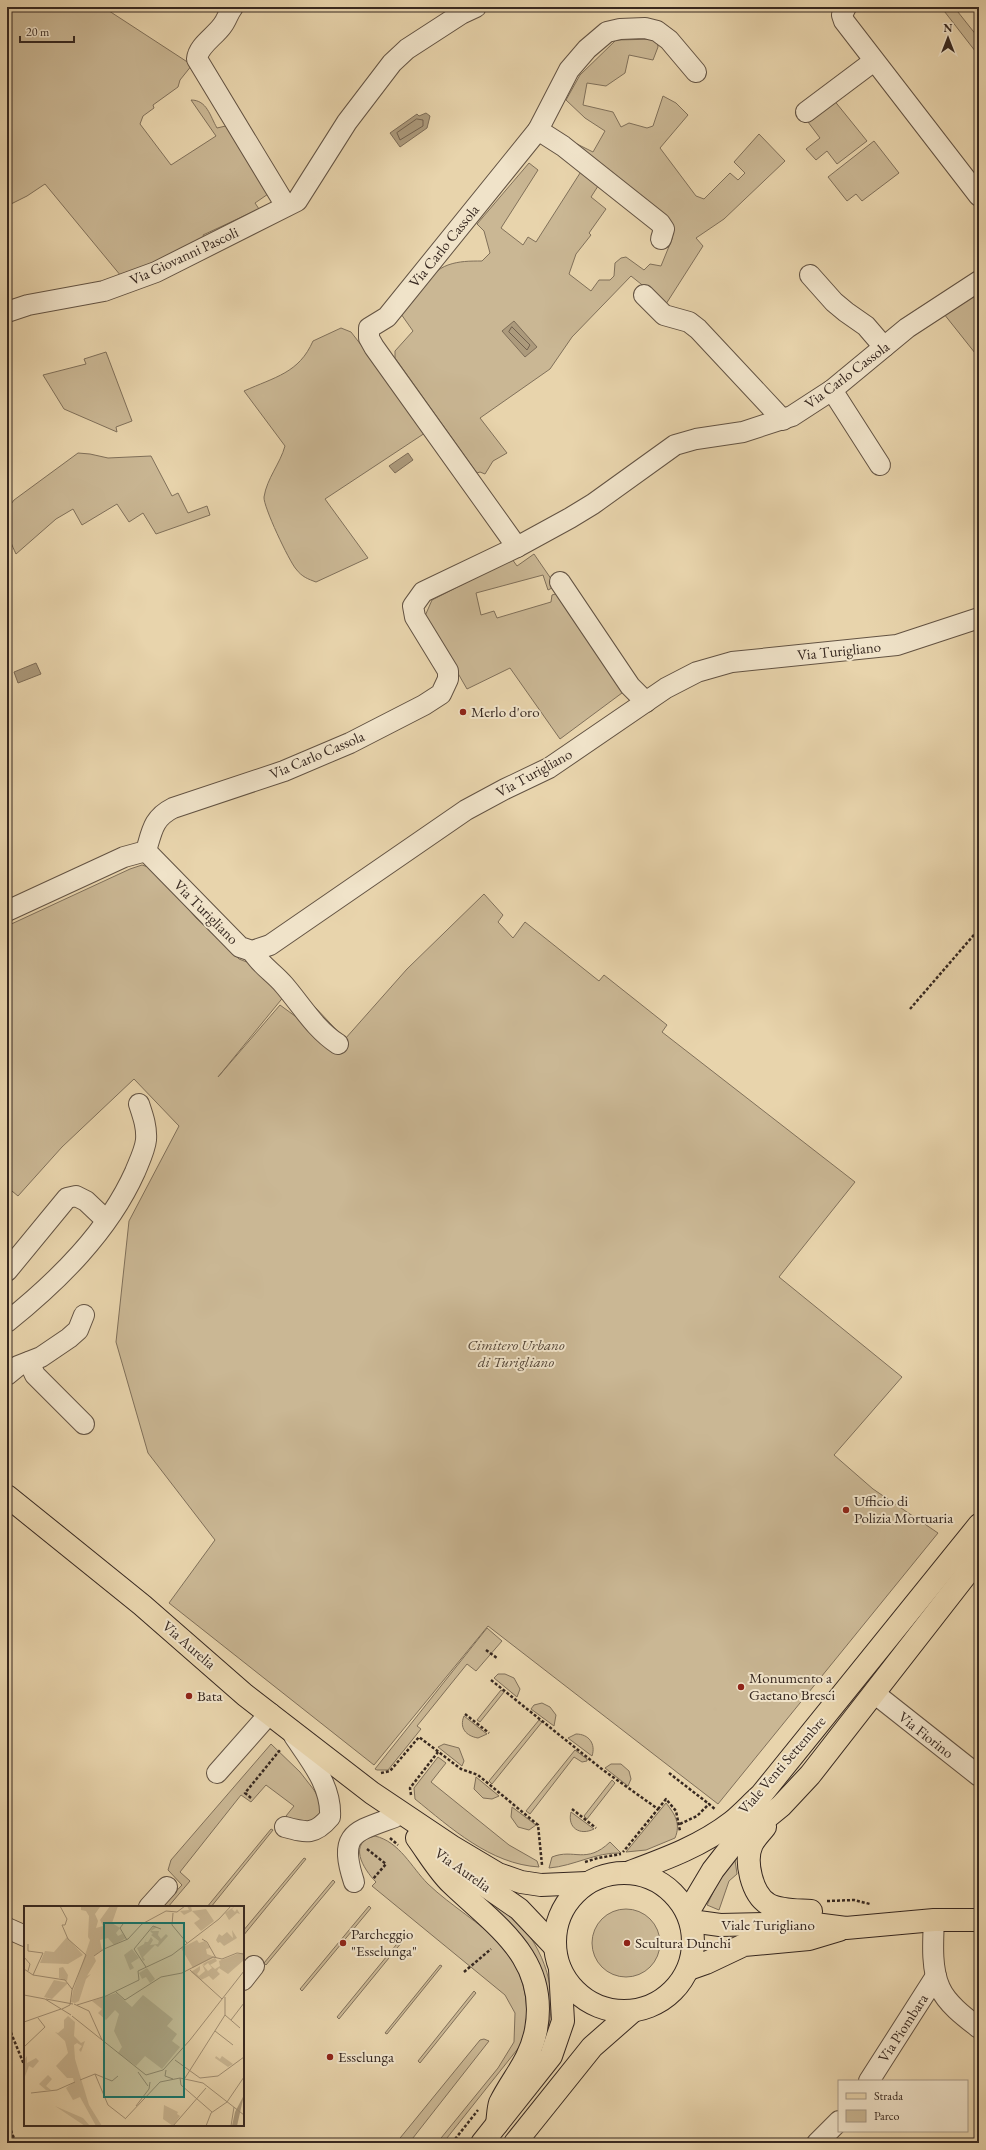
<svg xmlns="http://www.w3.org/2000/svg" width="986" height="2150" viewBox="0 0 986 2150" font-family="'EB Garamond',serif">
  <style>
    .green { fill: #cab794; stroke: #80705a }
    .water { fill: #ac9a7c; stroke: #7d6c57 }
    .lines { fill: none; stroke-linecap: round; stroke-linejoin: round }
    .shore { stroke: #72614e; stroke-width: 1 }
    .minor-casing { stroke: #635343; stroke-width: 22 }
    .major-casing { stroke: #372820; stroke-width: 24 }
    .path { stroke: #372820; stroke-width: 2.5; stroke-dasharray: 3 2; stroke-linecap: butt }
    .minor { stroke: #f0e3c9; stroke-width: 20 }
    .major { stroke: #e8d4ac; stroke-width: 22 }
    .poi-dot { fill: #8f2418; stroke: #f0e3c9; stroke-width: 1.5 }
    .labels { text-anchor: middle; stroke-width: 4; stroke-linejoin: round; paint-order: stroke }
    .street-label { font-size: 15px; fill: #372820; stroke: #f0e3c9 }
    .poi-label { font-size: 15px; fill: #372820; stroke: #f0e3c9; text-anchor: start }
    .park-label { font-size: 15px; font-style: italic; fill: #544537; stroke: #f0e3c9 }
    .inset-road { fill: none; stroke: #a18f74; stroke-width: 1 }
    .view { fill: #0f766e; fill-opacity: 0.15; stroke: #0f766e; stroke-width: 2 }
    .inset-edge { fill: none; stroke: #372820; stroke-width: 2 }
  </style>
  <rect width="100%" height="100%" fill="#e8d4ac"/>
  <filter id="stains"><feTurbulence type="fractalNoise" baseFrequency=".005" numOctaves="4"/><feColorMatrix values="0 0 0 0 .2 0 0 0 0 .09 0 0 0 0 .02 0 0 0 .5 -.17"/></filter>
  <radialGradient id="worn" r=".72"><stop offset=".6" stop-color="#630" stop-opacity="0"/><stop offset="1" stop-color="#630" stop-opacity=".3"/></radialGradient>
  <g class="green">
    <path d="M7 7H103L192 65 180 80 178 87 153 105 154 108 143 116 140 124 171 165 216 136 191 100C207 100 210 116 217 128L230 125 271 192 255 203 259 209 203 235 205 240 121 276 45 184 27 196 7 206Z"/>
    <polygon points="941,7 954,7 977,36 979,35 979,56"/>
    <path d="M657 39 658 47 653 60 629 55 625 73 606 86 587 83 583 105 613 112 621 127 629 123 647 128 653 126 663 96 676 103 688 115 660 148 696 196 704 199 730 173 738 180 745 173 734 162 759 134 785 161 724 219 696 238 703 246 666 304 631 276 572 337 550 369 480 418 507 453 493 461 485 474 480 472 477 473 395 358V351L413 331 401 314C414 298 428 272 448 265 459 261 470 261 482 261L490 253 484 231 477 224 529 163 538 170 501 228 523 245 528 237 536 242 582 170 600 183 591 197 606 209 589 233 591 235 576 254 569 274 591 291 599 280H610L614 276 615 263 621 258 626 257 644 270 650 264 661 266 672 239 674 228 669 221 577 144 593 152 605 131 585 118 566 100 580 75 616 40Z"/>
    <polygon points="833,99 867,141 837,164 827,151 816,160 806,149 820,138 808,122 820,107"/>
    <polygon points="874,141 899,173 862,201 856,194 847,201 828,177"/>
    <polygon points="979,293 979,358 944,314"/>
    <path d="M341 328 351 332 428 431 325 499 368 558 316 582C308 579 302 577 296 569 289 561 263 506 264 497 267 478 280 464 285 446L244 391C275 377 299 373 313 341Z"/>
    <polygon points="106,352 132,421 116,427 117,432 64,409 43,375 86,364 84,359"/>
    <path d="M78 453 90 454 108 458 151 456 172 496 178 493 188 513 207 506 210 515 156 534 143 513 129 522 117 504 82 525 73 509 56 519 16 554C8 537 0 517 14 500Z"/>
    <polygon points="534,554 556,586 548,590 543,575 476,593 481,615 494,611 497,618 551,602 552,595 559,593 626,690 560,739 510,668 467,689 425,616 432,600 512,559 517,566"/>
    <polygon points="142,865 154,869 196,918 239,959 257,966 285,995 218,1077 280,1005 299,1019 314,1006 345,1039 407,969 484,894 503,915 498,922 513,938 525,922 599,981 604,975 667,1025 662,1032 855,1182 779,1277 902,1377 834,1455 873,1489 938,1533 718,1804 488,1626 374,1765 169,1603 215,1540 148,1453 116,1342 129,1221 179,1126 134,1079 62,1147 18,1196 7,1187 7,926 130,869"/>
    <polygon points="487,1628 502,1641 476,1671 467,1664 417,1726 421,1729 388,1770 377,1770 375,1769"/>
    <polygon points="498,1674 505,1674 514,1678 520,1689 517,1697 494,1678"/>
    <polygon points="501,1690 504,1692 480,1722 477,1720"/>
    <polygon points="542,1703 550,1707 556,1715 554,1726 531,1709 534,1705"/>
    <path d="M464 1716 487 1734 478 1738C466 1736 459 1728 464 1716Z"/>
    <polygon points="539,1720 542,1722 492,1784 489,1781"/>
    <path d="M576 1734C589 1734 596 1744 592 1756L568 1738Z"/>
    <polygon points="271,1744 300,1772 314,1790 318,1797 321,1812 313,1819 315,1823 294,1822 286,1816 294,1806 266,1785 251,1802 241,1795 180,1872 190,1881 168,1907 161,1907 182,1885 168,1870 171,1860"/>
    <polygon points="444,1744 459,1748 464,1761 462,1766 438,1747"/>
    <polygon points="575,1750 587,1759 587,1761 582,1762 574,1757 530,1814 526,1811"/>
    <path d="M438 1757 446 1763 431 1782 509 1845 537 1861 539 1867C490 1864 451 1828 415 1799L414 1788Z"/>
    <polygon points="611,1764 621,1764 629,1771 631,1779 628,1786 605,1768"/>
    <polygon points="476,1777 499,1796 492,1799 483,1798 474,1789"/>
    <polygon points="612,1780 615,1783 587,1819 584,1816"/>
    <path d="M666 1803C675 1814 681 1824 675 1838L646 1850 626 1852Z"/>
    <polygon points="512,1807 536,1825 529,1830 518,1827 511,1817"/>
    <path d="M571 1812 594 1829C580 1836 567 1828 571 1812Z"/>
    <polygon points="271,1829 273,1830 211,1907 207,1907"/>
    <path d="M375 1836C400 1842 411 1867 428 1884 451 1906 481 1923 503 1946 507 1950 510 1956 513 1961 528 1988 531 2017 520 2046L443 2143H437L498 2068 514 2042 515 2013 505 1995 372 1886 376 1882C363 1869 347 1842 375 1836Z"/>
    <path d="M610 1842 621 1853C596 1852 574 1866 549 1868L552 1857C574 1848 586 1865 610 1842Z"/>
    <polygon points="304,1858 306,1859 243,1936 243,1931"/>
    <polygon points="735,1860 737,1874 729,1881 719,1910 707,1905 723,1872"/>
    <polygon points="333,1880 335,1882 266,1965 264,1963"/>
    <path d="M477 1893C492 1902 508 1911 520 1924 548 1955 561 2003 543 2041L545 2015Z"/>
    <polygon points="369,1906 371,1908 302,1991 300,1989"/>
    <circle cx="626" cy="1943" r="34"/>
    <polygon points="405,1934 407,1936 339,2019 337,2017"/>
    <polygon points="440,1965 442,1966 387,2034 385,2033"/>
    <polygon points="474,1991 476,1993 420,2063 418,2061"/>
    <polygon points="484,2039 489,2041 409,2143 396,2143 480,2040"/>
  </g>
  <g class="water">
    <polygon points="426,113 430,116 427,128 400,147 390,133 417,114 419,116"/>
    <polygon points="514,321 537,347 525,357 502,331"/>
    <polygon points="408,453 413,460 395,473 389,466"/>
    <polygon points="36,663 41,674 18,683 14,672"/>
  </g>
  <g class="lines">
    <g class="shore">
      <polygon points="417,119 423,120 423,126 400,140 397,133"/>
      <polygon points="512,327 530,345 527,350 509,332"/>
    </g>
    <defs>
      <g id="minor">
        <path d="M233 7C228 13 227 20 222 26 214 37 198 46 197 59L286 206"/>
        <polyline points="846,7 842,15 844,21 979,196"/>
        <polyline points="806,112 874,61"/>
        <polyline points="538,130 563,146 660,223 664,229 661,239"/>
        <polyline points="810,275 834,302 846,312 866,326 884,347"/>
        <polyline points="644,295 664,315 689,322 698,329 783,420"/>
        <polyline points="7,312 28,305 104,291 156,272 297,201 347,122 392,63 407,49 461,14 476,7"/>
        <polyline points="832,390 880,465"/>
        <polyline points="517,547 374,347 369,338 369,328 387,317 538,130 569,70 587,49 607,32 620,29 645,28 657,31 669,40 696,72"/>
        <polyline points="560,582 630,686 646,702"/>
        <polyline points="146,851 240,947 252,951 270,945 466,810 505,789 549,768 666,688 697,672 732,662 897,645 979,618"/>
        <path d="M7 911 124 857 146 851C152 831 153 818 173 808L284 771 350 743 424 705 441 694 448 679V671L415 617 413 606 423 592 517 547 570 518 593 504 675 445 696 439 743 432 792 416 832 390 907 328 979 281"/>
        <path d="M252 951C260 965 274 973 284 985 302 1006 315 1029 338 1044"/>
        <polyline points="7,1271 67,1198 76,1196 86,1201 106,1220"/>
        <path d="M7 1322C58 1281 108 1232 135 1172 139 1162 145 1150 146 1140 147 1127 143 1116 139 1104"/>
        <polyline points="29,1362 35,1375 84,1424"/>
        <polyline points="7,1375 18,1366 41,1357 69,1338 78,1330 84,1315"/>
        <polyline points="874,1693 979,1776"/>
        <polyline points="217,1773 270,1713"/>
        <path d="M285 1827C307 1833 315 1835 330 1817 332 1786 310 1760 294 1736"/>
        <path d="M354 1882C338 1833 354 1832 395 1817"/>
        <polyline points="149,1907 167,1887"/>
        <path d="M934 1920C933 1941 931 1969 940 1988 947 2004 966 2018 979 2028"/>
        <polyline points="7,1928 25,1936"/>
        <polyline points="243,1980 254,1966"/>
        <polyline points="869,2081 936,1976"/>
        <polyline points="817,2143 839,2121"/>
      </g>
      <g id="major">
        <polyline points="7,1496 142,1605 245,1695 372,1793 451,1846 498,1874 521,1882 541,1885 587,1883"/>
        <path d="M765 1827C761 1832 755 1838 752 1844 744 1861 752 1894 768 1904 780 1911 797 1910 811 1911"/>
        <path d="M417 1838C428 1853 439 1872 452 1884 497 1927 549 1959 536 2030 530 2061 513 2077 500 2103 498 2109 498 2118 497 2124"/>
        <polyline points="451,1862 519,1909 555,1947"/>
        <path d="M630 1872C665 1859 701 1846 732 1822 742 1814 751 1804 761 1795L979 1525"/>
        <circle cx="624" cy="1942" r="69"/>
        <polyline points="688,1912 713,1870 731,1847 781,1806 810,1775 979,1558"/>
        <polyline points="691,1921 720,1925 807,1923 846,1928 934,1920 979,1920"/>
        <polyline points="689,1969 706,1963 744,1945 809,1939 839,1930"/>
        <polyline points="482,2143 551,2056 563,2021 560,1969"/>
        <polyline points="515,2143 592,2047 633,2011"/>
      </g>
    </defs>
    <use href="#minor" class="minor-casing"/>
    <use href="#major" class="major-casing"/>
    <g class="path">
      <polyline points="910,1009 979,929"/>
      <polyline points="486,1650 497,1658"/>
      <polyline points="491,1680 603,1770 658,1809 623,1852"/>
      <polyline points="465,1714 489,1733"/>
      <polyline points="381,1773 390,1771 419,1737 461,1769 478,1775 538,1825 542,1865"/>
      <polyline points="669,1773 709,1804"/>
      <polyline points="411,1795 410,1788 438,1752"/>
      <polyline points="251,1798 245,1793 280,1750"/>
      <polyline points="572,1809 596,1828"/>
      <polyline points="658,1809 666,1799 676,1811 680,1831"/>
      <polyline points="680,1824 697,1816 709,1804 716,1810"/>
      <polyline points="390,1838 398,1845"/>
      <polyline points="367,1849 386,1864 373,1879"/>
      <polyline points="585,1862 598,1858 621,1854"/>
      <polyline points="827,1901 854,1900 870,1904"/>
      <polyline points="464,1972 491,1949"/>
      <polyline points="7,2023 25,2067"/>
      <polyline points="7,2121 16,2143"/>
      <polyline points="452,2143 478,2110"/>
    </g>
    <use href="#minor" class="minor"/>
    <use href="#major" class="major"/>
  </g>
  <g class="poi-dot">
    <circle cx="463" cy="712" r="4"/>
    <circle cx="846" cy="1510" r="4"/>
    <circle cx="741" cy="1687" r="4"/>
    <circle cx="189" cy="1696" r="4"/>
    <circle cx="343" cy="1943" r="4"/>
    <circle cx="627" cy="1943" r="4"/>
    <circle cx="330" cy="2057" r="4"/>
  </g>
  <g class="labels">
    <g class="street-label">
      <text transform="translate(444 246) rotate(-51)" y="5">Via Carlo Cassola</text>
      <text transform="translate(184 256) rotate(-25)" y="5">Via Giovanni Pascoli</text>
      <text transform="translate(847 375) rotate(-37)" y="5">Via Carlo Cassola</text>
      <text transform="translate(839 651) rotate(-6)" y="5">Via Turigliano</text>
      <text transform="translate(317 755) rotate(-23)" y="5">Via Carlo Cassola</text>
      <text transform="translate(534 773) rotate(-29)" y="5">Via Turigliano</text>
      <text transform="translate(206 912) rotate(45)" y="5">Via Turigliano</text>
      <text transform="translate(189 1645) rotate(41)" y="5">Via Aurelia</text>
      <text transform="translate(926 1735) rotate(38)" y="5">Via Fiorino</text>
      <text transform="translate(782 1765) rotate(-49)" y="5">Viale Venti Settembre</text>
      <text transform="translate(463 1870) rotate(35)" y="5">Via Aurelia</text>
      <text x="768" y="1930">Viale Turigliano</text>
      <text transform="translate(903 2028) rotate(-57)" y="5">Via Piombara</text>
    </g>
    <g class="poi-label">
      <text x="471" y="717">Merlo d'oro</text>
      <text x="854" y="1506">Ufficio di<tspan x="854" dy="17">Polizia Mortuaria</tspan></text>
      <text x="749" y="1683">Monumento a<tspan x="749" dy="17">Gaetano Bresci</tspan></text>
      <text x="197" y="1701">Bata</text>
      <text x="351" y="1939">Parcheggio<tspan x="351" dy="17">"Esselunga"</tspan></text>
      <text x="635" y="1948">Scultura Dunchi</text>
      <text x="338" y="2062">Esselunga</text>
    </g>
    <g class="park-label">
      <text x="516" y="1350">Cimitero Urbano<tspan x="516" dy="17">di Turigliano</tspan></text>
    </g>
  </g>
  <g transform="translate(24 1906)">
    <rect width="220" height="220" fill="#e8d4ac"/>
    <path d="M57 0 76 1 71 8 74 15 72 22 79 20 76 14 86 0H94L88 17 96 22 92 27 94 30 98 28 96 25 102 32 90 39 84 32 76 34 78 44 70 50 72 55 63 70 67 68 62 73 55 95 51 97 47 96 49 85 66 34 64 31 65 10 62 5 57 4ZM163 0H167L168 5 182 3 190 15 177 25 170 17 176 13 168 5 160 9 156 5 165 4ZM211 0 208 3 211 6 213 3 216 8 213 7 205 14 201 7ZM130 20 133 21 127 25H135L134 29 137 33 142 28 144 30 134 41 131 39 119 51 121 54 119 55 113 42 120 38 123 30 121 36H124L127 31 129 34 126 39 134 38 135 35 127 29 129 28 126 25ZM208 24 213 32 200 40 196 36 194 37 192 34 195 28 198 30 203 26 209 32ZM43 31 59 49 44 58 16 57 21 45 30 46ZM173 34 175 37 181 35 186 42 182 43 183 48 191 51 169 62 157 42ZM108 43 115 52 107 57 110 62 106 64 100 49ZM213 48H220V54L204 68 195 62 193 65 196 68 189 74 185 70 177 74 167 66 176 60V64L173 68 175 70 181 65 178 58 184 65 188 62 184 57 180 60 179 58 182 56 191 52 193 55 186 59 191 63 196 60 195 55ZM39 61 44 69 43 75 35 72V62ZM123 62 131 73 126 77 122 71 118 73 115 67ZM30 74 44 77 28 93 20 91ZM92 87 108 101 119 89 149 113 143 120 153 128 148 135 156 141 138 163 121 150 112 160 94 147 98 141 90 125 95 108 91 104 82 114 74 107 78 103 68 95ZM44 110 51 116 50 130 57 137 61 135 57 146 55 144 58 140 53 137 50 139 51 153 65 199 78 220H72L56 191 49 194 42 182 50 176 49 172H43L32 160 44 147 41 135 31 126 34 127 40 122V114ZM3 150V157L12 152 15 155 9 162 5 160 0 173V154ZM192 150 196 153 198 150 209 158 204 161 191 152ZM24 169 28 173 22 180 27 184H22L15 178ZM140 199 154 206 153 208 156 210 149 220 139 213ZM31 200 59 212 66 220H61Z" fill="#cab794"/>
    <path d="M220 189 213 220H208L211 206Z" fill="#ac9a7c"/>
    <path class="inset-road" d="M36 0 43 13 41 19H38L44 33 62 49 48 84 46 99 38 103M149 7 148 19 163 37M99 18 96 22 103 34M178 33 183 36 192 52M4 38V45L19 47 9 69M70 50 80 43 104 33 118 18 142 5 153 6 161 0M0 51 6 58 4 65M122 61 110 43 129 20 137 23M0 63 9 69 41 74 48 83M166 64 198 93M92 86 101 94 137 71 158 67 189 51 198 53 213 47 220 48M0 89 21 93 47 109M201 91V109L216 122M22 93 49 98M50 98 65 105 78 134M53 99 82 90 115 74 114 65 148 49 195 13 207 0M48 110 122 169 139 164 166 134M207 114 220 97M0 116 37 103M191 125 209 139M166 134 220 65M0 141 21 121 14 112M151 154 176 172 194 170 220 151M142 164 141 170 149 173M114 166 124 180M71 168 84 199 102 213M156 172 157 179 188 206M161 172 201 109M56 174 71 168 88 175 94 170M7 187 33 184 51 176M112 200 125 183 126 176M102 212 136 176 156 172 179 177 220 209M149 220 182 182M182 220 187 207 203 196 220 171M207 220 210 201"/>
    <path class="view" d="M80 17H160V191H80Z"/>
    <rect width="220" height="220" class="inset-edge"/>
  </g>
  <rect width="986" height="2150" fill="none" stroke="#e8d4ac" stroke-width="24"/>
  <rect x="8" y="8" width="970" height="2134" fill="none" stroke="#372820" stroke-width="2"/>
  <rect x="12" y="12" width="962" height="2126" fill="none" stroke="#372820"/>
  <rect x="838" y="2080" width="130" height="52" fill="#f0e3c9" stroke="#a69885"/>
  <rect x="846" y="2093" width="20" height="6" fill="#e8d4ac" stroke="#a69885"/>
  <text x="874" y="2100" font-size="12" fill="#372820">Strada</text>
  <rect x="846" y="2110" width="20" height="12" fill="#cab794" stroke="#a69885"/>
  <text x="874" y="2120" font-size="12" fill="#372820">Parco</text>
  <g transform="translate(948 38)" stroke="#f0e3c9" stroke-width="3" paint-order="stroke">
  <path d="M0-3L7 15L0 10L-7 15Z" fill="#372820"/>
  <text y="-6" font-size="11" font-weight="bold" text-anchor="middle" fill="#372820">N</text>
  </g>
  <path d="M20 36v6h54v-6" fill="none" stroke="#372820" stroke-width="2"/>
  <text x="26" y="36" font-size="12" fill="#372820" stroke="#f0e3c9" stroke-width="3" paint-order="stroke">20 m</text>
  <rect width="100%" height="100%" filter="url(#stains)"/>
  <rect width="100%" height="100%" fill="url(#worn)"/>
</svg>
